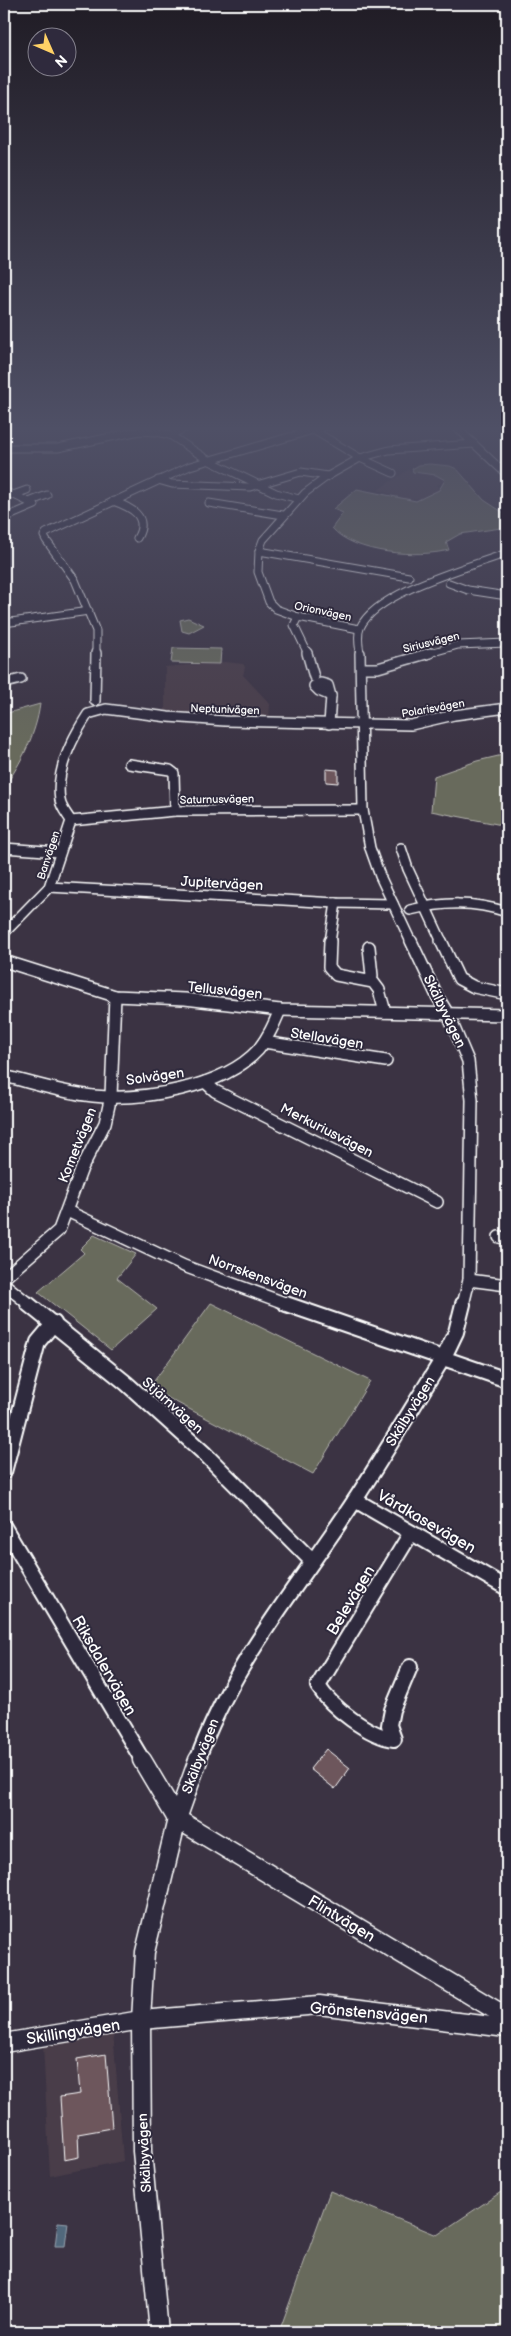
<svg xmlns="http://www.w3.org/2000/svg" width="511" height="2336" viewBox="0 0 511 2336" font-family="'Balsamiq Sans',sans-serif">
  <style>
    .built { fill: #4a3e4a }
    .green { fill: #686a5c; stroke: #b4b4ae }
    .water { fill: #51687c; stroke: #97a4b0 }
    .building { fill: #6d565c; stroke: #fff }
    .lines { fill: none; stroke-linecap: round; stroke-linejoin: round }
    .minor-far4-casing { stroke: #fff; stroke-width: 9 }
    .minor-far3-casing { stroke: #fff; stroke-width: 12 }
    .minor-far2-casing { stroke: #fff; stroke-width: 14 }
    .minor-far1-casing { stroke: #fff; stroke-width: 18 }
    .minor-casing { stroke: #fff; stroke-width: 21 }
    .minor-far4 { stroke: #2f2a3d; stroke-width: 7 }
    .minor-far3 { stroke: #2f2a3d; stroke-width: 9 }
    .minor-far2 { stroke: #2f2a3d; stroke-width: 11 }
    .minor-far1 { stroke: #2f2a3d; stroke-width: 14 }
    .minor { stroke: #2f2a3d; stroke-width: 18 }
    .labels { text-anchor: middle; stroke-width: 4; stroke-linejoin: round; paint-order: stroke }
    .far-street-label { font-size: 11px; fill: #fff; stroke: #2f2a3d }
    .street-label { font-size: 14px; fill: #fff; stroke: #2f2a3d }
    .near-street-label { font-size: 16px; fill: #fff; stroke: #2f2a3d }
  </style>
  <rect width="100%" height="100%" fill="#3b3343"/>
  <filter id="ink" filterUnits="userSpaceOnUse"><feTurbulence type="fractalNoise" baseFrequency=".02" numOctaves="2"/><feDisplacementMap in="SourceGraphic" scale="10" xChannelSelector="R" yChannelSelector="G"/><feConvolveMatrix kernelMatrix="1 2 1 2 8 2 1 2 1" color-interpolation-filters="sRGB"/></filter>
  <g filter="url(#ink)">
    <g class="built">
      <polygon points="408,470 417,473 446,473 455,480 436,485 443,492 441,498 405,499 378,490"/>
      <polygon points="225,662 243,664 245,667 243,675 270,704 269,720 165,714 165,667"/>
      <polygon points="113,2031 123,2161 50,2176 43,2045"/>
    </g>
    <g class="green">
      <path d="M430 464 450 466 457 469 484 500 507 515V520L501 528 460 534 446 542 449 550C418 558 354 554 332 528L343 513 333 509 357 489 416 501 439 490 445 480 436 475 413 472 412 469 419 465Z"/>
      <polygon points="188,618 204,625 189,633 182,631 180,620"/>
      <polygon points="173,648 221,649 220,664 171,663"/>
      <path d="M40 704C36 735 21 762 4 788V714Z"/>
      <polygon points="507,754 507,826 431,811 434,776 477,761"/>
      <polygon points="94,1235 136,1254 117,1278 157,1309 111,1350 38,1292 84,1253 80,1249"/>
      <polygon points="211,1303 370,1381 313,1474 149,1388"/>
      <polygon points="507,2188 507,2332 279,2332 330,2191 437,2235"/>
    </g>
    <polygon class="water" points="58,2222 68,2223 65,2246 55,2246"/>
    <g class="building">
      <polygon points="326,769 338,770 338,783 326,782"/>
      <polygon points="326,1749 350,1768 335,1789 310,1769"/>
      <polygon points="106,2054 112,2128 78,2134 79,2157 64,2160 60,2097 80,2094 77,2059"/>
    </g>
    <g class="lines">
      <defs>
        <g id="minor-far4">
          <polyline points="454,425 507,475"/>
          <polyline points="313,430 360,458 393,473"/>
          <polyline points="170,435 192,425"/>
          <polyline points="4,448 58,448 140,431 157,432 170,435 208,460 276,493 299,499"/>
          <polyline points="158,480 172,484 250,487 301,472 328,476"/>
          <polyline points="4,491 13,495 27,490"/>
          <path d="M113 501C130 507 150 516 137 538"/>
          <polyline points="29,502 47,495"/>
          <polyline points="209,503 283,515"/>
          <polyline points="9,516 35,505 14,495"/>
          <polyline points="259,551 409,577"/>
          <polyline points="449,583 468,590 507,596"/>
          <polyline points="298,617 294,625 308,654"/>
          <polyline points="4,623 89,611"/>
          <polyline points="359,629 298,617 276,609 269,602 258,572 259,551 263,540 305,493 328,476 360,458 389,450 474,444"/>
          <polyline points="96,654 96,631 75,580 46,540 44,536 46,533 190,466 330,425"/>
          <path d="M360 654C359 647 357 635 360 628 375 592 470 567 507 553"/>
          <polyline points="426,654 458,645 507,643"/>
        </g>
        <g id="minor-far3">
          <polyline points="307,653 314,677"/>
          <polyline points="360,653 363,810 370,848 380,876 411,942"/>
          <polyline points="361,668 378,668 430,653"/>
          <polyline points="5,683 21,679"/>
          <polygon points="321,683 328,685 331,696 319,691 314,686"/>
          <polyline points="95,701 96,653"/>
          <polyline points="329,724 331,696"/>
          <polyline points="129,764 170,770 174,773 175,811"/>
          <polyline points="71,821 175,811 363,810"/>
          <polyline points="4,848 59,852"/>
          <polyline points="401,848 408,869 442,942"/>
          <polyline points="49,887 336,903 393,904"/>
          <path d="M410 910C444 902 473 901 507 912"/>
          <path d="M4 933 49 887 71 821C67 814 61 808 60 800 55 771 73 737 88 714L106 709 168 717 225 721 411 725 454 715 507 708"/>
          <polyline points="330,942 336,903"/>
        </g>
        <g id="minor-far2">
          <polyline points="330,941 329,967 336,975 373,982 379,990 385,1012"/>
          <polyline points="411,941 437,996 448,1014 468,1061 472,1100 469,1280 463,1305"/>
          <polyline points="441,941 459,979 474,987 507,994"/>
          <polyline points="369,947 372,976 369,980"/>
          <polyline points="4,961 115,996 185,999 280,1010 507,1015"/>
          <polyline points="264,1042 386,1061"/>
          <path d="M4 1076C33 1083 63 1093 93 1096 142 1101 223 1088 258 1050 268 1038 274 1024 280 1010"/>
          <polyline points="205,1082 215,1091 437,1202"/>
          <polyline points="67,1211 184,1266 290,1305"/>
          <polyline points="499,1237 507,1238"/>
          <polyline points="4,1278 59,1230 82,1168 105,1123 111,1096 115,996"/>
          <polyline points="469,1280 507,1285"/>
          <polyline points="4,1284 30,1305"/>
        </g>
        <g id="minor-far1">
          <polyline points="28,1304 126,1383 205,1454 311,1560"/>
          <polyline points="286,1304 507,1380"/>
          <polyline points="4,1472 38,1342 54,1323"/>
          <polyline points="355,1500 507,1588"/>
          <polyline points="4,1527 143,1761"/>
          <path d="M410 1667 392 1710 389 1725 394 1739C369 1736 331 1707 318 1686L411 1533"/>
          <path d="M197 1761C233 1661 298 1587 355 1500 386 1452 415 1403 445 1355L456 1332 463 1304"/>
        </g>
        <g id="minor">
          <polyline points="142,1760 177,1819 507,2017"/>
          <polyline points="4,2043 141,2020 319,2005 507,2028"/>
          <polyline points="159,2332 142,2151 141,2020 145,1952 177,1819 198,1760"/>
        </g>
      </defs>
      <use href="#minor-far4" class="minor-far4-casing"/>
      <use href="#minor-far3" class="minor-far3-casing"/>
      <use href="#minor-far2" class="minor-far2-casing"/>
      <use href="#minor-far1" class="minor-far1-casing"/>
      <use href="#minor" class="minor-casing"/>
      <use href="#minor-far4" class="minor-far4"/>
      <use href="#minor-far3" class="minor-far3"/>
      <use href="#minor-far2" class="minor-far2"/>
      <use href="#minor-far1" class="minor-far1"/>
      <use href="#minor" class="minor"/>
    </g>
  </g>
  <linearGradient id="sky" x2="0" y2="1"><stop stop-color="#201c25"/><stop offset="0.57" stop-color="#4f5066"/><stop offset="1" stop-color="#4f5066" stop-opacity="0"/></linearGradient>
  <rect width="511" height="752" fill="url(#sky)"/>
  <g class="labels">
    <g class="far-street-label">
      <text transform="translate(323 611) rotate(12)" y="4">Orionvägen</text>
      <text transform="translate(431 642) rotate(-14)" y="4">Siriusvägen</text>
      <text transform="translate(433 708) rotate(-10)" y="4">Polarisvägen</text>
      <text transform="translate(225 709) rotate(2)" y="4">Neptunivägen</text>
      <text transform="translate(217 799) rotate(-1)" y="4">Saturnusvägen</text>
      <text transform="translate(48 855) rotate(-72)" y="4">Banvägen</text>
    </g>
    <g class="street-label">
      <text transform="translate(222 883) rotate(3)" y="5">Jupitervägen</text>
      <text transform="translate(225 990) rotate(6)" y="5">Tellusvägen</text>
      <text transform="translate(445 1011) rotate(64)" y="5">Skälbyvägen</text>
      <text transform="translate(327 1038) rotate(9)" y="5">Stellavägen</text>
      <text transform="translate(155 1076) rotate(-8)" y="5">Solvägen</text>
      <text transform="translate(327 1130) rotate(27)" y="5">Merkuriusvägen</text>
      <text transform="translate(77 1145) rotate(-68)" y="5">Kometvägen</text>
      <text transform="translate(258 1276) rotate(20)" y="5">Norrskensvägen</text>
      <text transform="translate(173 1405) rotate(42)" y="5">Stjärnvägen</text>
      <text transform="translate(410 1411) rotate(-58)" y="5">Skälbyvägen</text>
      <text transform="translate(200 1756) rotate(-69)" y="5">Skälbyvägen</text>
      <text transform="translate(144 2153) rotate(-93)" y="5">Skälbyvägen</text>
    </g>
    <g class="near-street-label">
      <text transform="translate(427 1521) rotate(30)" y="6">Vårdkasevägen</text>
      <text transform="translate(350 1600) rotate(-59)" y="6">Belevägen</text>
      <text transform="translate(105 1665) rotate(60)" y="6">Riksdalervägen</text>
      <text transform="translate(342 1918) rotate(31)" y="6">Flintvägen</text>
      <text transform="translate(369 2012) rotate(5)" y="6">Grönstensvägen</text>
      <text transform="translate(73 2031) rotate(-9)" y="6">Skillingvägen</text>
    </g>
  </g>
  <rect width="511" height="2336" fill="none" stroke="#2f2a3d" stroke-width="20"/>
  <rect x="10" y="10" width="491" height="2316" fill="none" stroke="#fff" stroke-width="2" filter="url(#ink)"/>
  <g transform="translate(52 52) rotate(135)"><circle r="24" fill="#2f2a3d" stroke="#827f8b"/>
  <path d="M0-4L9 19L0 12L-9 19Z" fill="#ffd166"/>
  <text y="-8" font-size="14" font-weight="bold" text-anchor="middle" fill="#ffffff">N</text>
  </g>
</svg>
